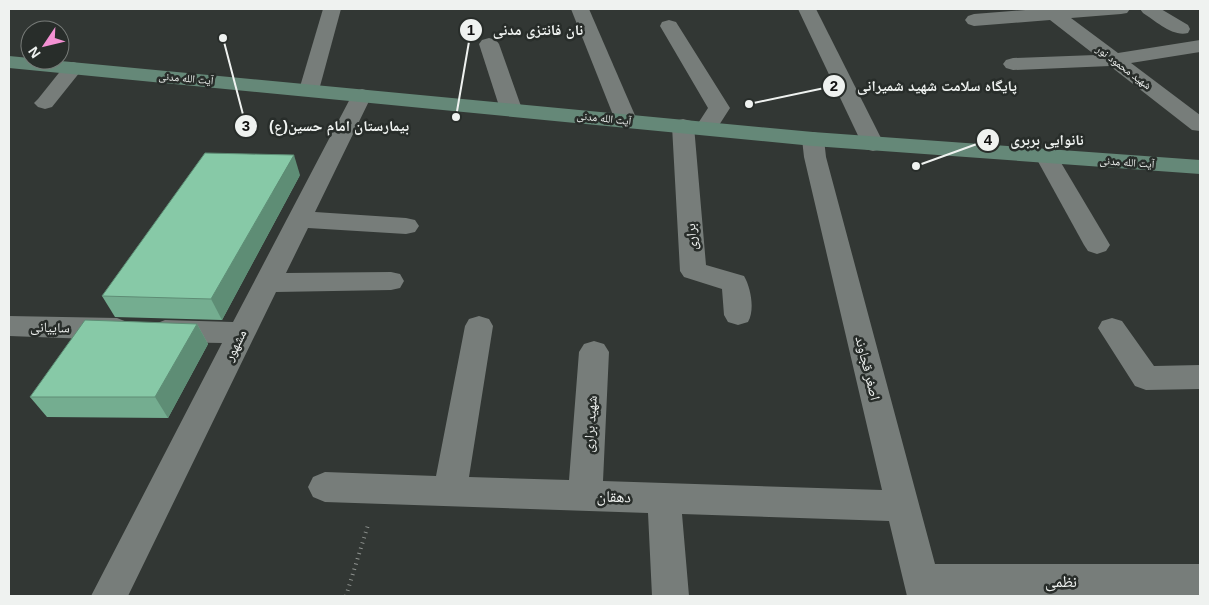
<svg xmlns="http://www.w3.org/2000/svg" width="1209" height="605" viewBox="0 0 1209 605" font-family="Arial,'Noto Naskh Arabic',sans-serif">
  <style>
    .lines { fill: none; stroke-linecap: round; stroke-linejoin: round }
    .path { stroke: #8e928f; stroke-width: 4; stroke-dasharray: 1 4.5; stroke-linecap: butt }
    .minor { fill: #777d7a; fill-rule: evenodd }
    .secondary { fill: #658878; fill-rule: evenodd }
    .wall { fill: #74ad90 }
    .shaded-wall { fill: #5e8d75 }
    .building { fill: #87c9a7; stroke: #5e8d75 }
    .labels { text-anchor: middle; stroke-width: 5; stroke-linejoin: round; paint-order: stroke }
    .far-street-label { font-size: 11px; fill: #eff2f0; stroke: #282d2a }
    .street-label { font-size: 14px; fill: #eff2f0; stroke: #282d2a }
    .near-street-label { font-size: 16px; fill: #eff2f0; stroke: #282d2a }
    .leader { fill: none; stroke: #eff2f0; stroke-width: 2 }
    .callout-dot { fill: #eff2f0; stroke: #282d2a; stroke-width: 2 }
    .mark-label { font-size: 15px; text-anchor: middle; font-weight: bold; fill: #111 }
    .callout-label { font-size: 15px; text-anchor: middle; font-weight: bold; fill: #eff2f0; stroke: #282d2a; stroke-width: 5; stroke-linejoin: round; paint-order: stroke }
  </style>
  <rect width="100%" height="100%" fill="#323734"/>
  <g class="lines">
    <polyline class="path" points="346,596 368,525"/>
    <g class="minor">
      <polygon points="323,9 341,9 319,90 316,94 309,96 302,94 299,90"/>
      <polygon points="571,9 589,9 637,120 634,125 626,126 618,125 615,120"/>
      <polygon points="798,9 816,9 884,144 881,149 873,151 865,149 862,144"/>
      <polygon points="1038,9 1130,9 1127,13 1121,14 1071,18 1118,53 1200,40 1200,52 1131,63 1200,115 1200,131 1192,130 1110,66 1013,70 1006,68 1003,64 1006,60 1013,58 1095,55 1050,20 974,26 968,24 965,20 968,16 974,14"/>
      <path d="M1140 9H1161L1188 25 1190 29 1188 33C1172 37 1156 21 1143 13Z"/>
      <polygon points="669,20 676,22 730,108 714,133 706,135 698,133 695,128 708,108 660,26 662,22"/>
      <polygon points="489,38 496,40 499,44 522,109 519,114 511,115 503,114 500,109 479,44 482,40"/>
      <polygon points="73,62 80,64 83,68 80,72 52,107 45,109 38,107 34,103 38,99 66,64"/>
      <polygon points="362,89 369,91 372,95 315,212 406,218 415,220 419,226 415,232 406,234 308,228 286,273 391,272 400,274 404,281 400,288 391,290 276,292 128,596 91,596 222,343 165,342 155,338 151,331 155,324 165,320 233,322 352,95 355,91"/>
      <path d="M683 119 691 121 694 126 706 265 744 276C751 288 755 310 748 322L738 325 728 322 724 315 722 289 684 277 680 271 672 126 675 121Z"/>
      <polygon points="813,132 821,134 824,139 826,157 935,564 1200,564 1200,596 907,596 889,521 682,514 689,596 652,596 648,513 325,502 313,497 308,487 313,477 325,472 436,476 465,326 469,319 479,316 489,319 493,326 469,477 569,480 579,352 584,344 594,341 604,344 609,352 603,481 882,490 804,157 802,139 805,134"/>
      <polygon points="1046,149 1054,151 1057,156 1110,245 1106,251 1097,254 1088,251 1084,245 1035,156 1038,151"/>
      <polygon points="9,316 117,318 127,322 131,329 127,336 117,340 9,336"/>
      <polygon points="1112,318 1122,321 1154,366 1200,365 1200,389 1146,390 1135,386 1098,328 1102,321"/>
    </g>
    <polygon class="secondary" points="9,56 30,58 30,60 50,60 813,132 1200,160 1200,174 813,146 9,68"/>
  </g>
  <g class="wall">
    <polygon points="300,175 222,320 115,317 102,296"/>
    <polygon points="197,324 208,344 168,418 47,417 30,397"/>
  </g>
  <g class="shaded-wall">
    <polygon points="294,155 300,175 222,320 211,299"/>
    <polygon points="197,324 208,344 168,418 155,397"/>
  </g>
  <g class="building">
    <polygon points="205,153 294,155 211,299 102,296"/>
    <polygon points="85,320 197,324 155,397 30,397"/>
  </g>
  <g class="labels">
    <g class="far-street-label">
      <text transform="translate(1124 67) rotate(37)" y="4">شهید محمود نور</text>
      <text transform="translate(186 78) rotate(5)" y="4">آیت الله مدنی</text>
      <text transform="translate(604 118) rotate(6)" y="4">آیت الله مدنی</text>
      <text transform="translate(1127 162) rotate(4)" y="4">آیت الله مدنی</text>
    </g>
    <g class="street-label">
      <text transform="translate(691 237) rotate(-94)" y="5">براری</text>
      <text transform="translate(50 327) rotate(2)" y="5">ساییانی</text>
      <text transform="translate(235 345) rotate(-63)" y="5">مشهور</text>
      <text transform="translate(868 368) rotate(76)" y="5">اصغر قجاوند</text>
      <text transform="translate(590 424) rotate(-86)" y="5">شهید براری</text>
    </g>
    <g class="near-street-label">
      <text transform="translate(614 496) rotate(2)" y="6">دهقان</text>
      <text x="1061" y="587">نظمی</text>
    </g>
  </g>
  <path class="leader" d="M456 117L471 30M749 104L834 86M223 38L246 126M916 166L988 140"/>
  <g class="callout-dot">
    <circle cx="456" cy="117" r="5"/>
    <circle cx="749" cy="104" r="5"/>
    <circle cx="223" cy="38" r="5"/>
    <circle cx="916" cy="166" r="5"/>
    <circle cx="471" cy="30" r="12"/>
    <circle cx="834" cy="86" r="12"/>
    <circle cx="246" cy="126" r="12"/>
    <circle cx="988" cy="140" r="12"/>
  </g>
  <g class="mark-label">
    <text x="471" y="35">1</text>
    <text x="834" y="91">2</text>
    <text x="246" y="131">3</text>
    <text x="988" y="145">4</text>
  </g>
  <g class="callout-label">
    <text x="538" y="35">نان فانتزی مدنی</text>
    <text x="937" y="91">پایگاه سلامت شهید شمیرانی</text>
    <text x="339" y="131">بیمارستان امام حسین(ع)</text>
    <text x="1047" y="145">نانوایی بربری</text>
  </g>
  <rect width="1209" height="605" fill="none" stroke="#eff2f0" stroke-width="20"/>
  <g transform="translate(45 45) rotate(235)"><circle r="24" fill="#282d2a" stroke="#787c79"/>
  <path d="M0-4L9 19L0 12L-9 19Z" fill="#f491d3"/>
  <text y="-8" font-size="14" font-weight="bold" text-anchor="middle" fill="#eff2f0">N</text>
  </g>
</svg>
